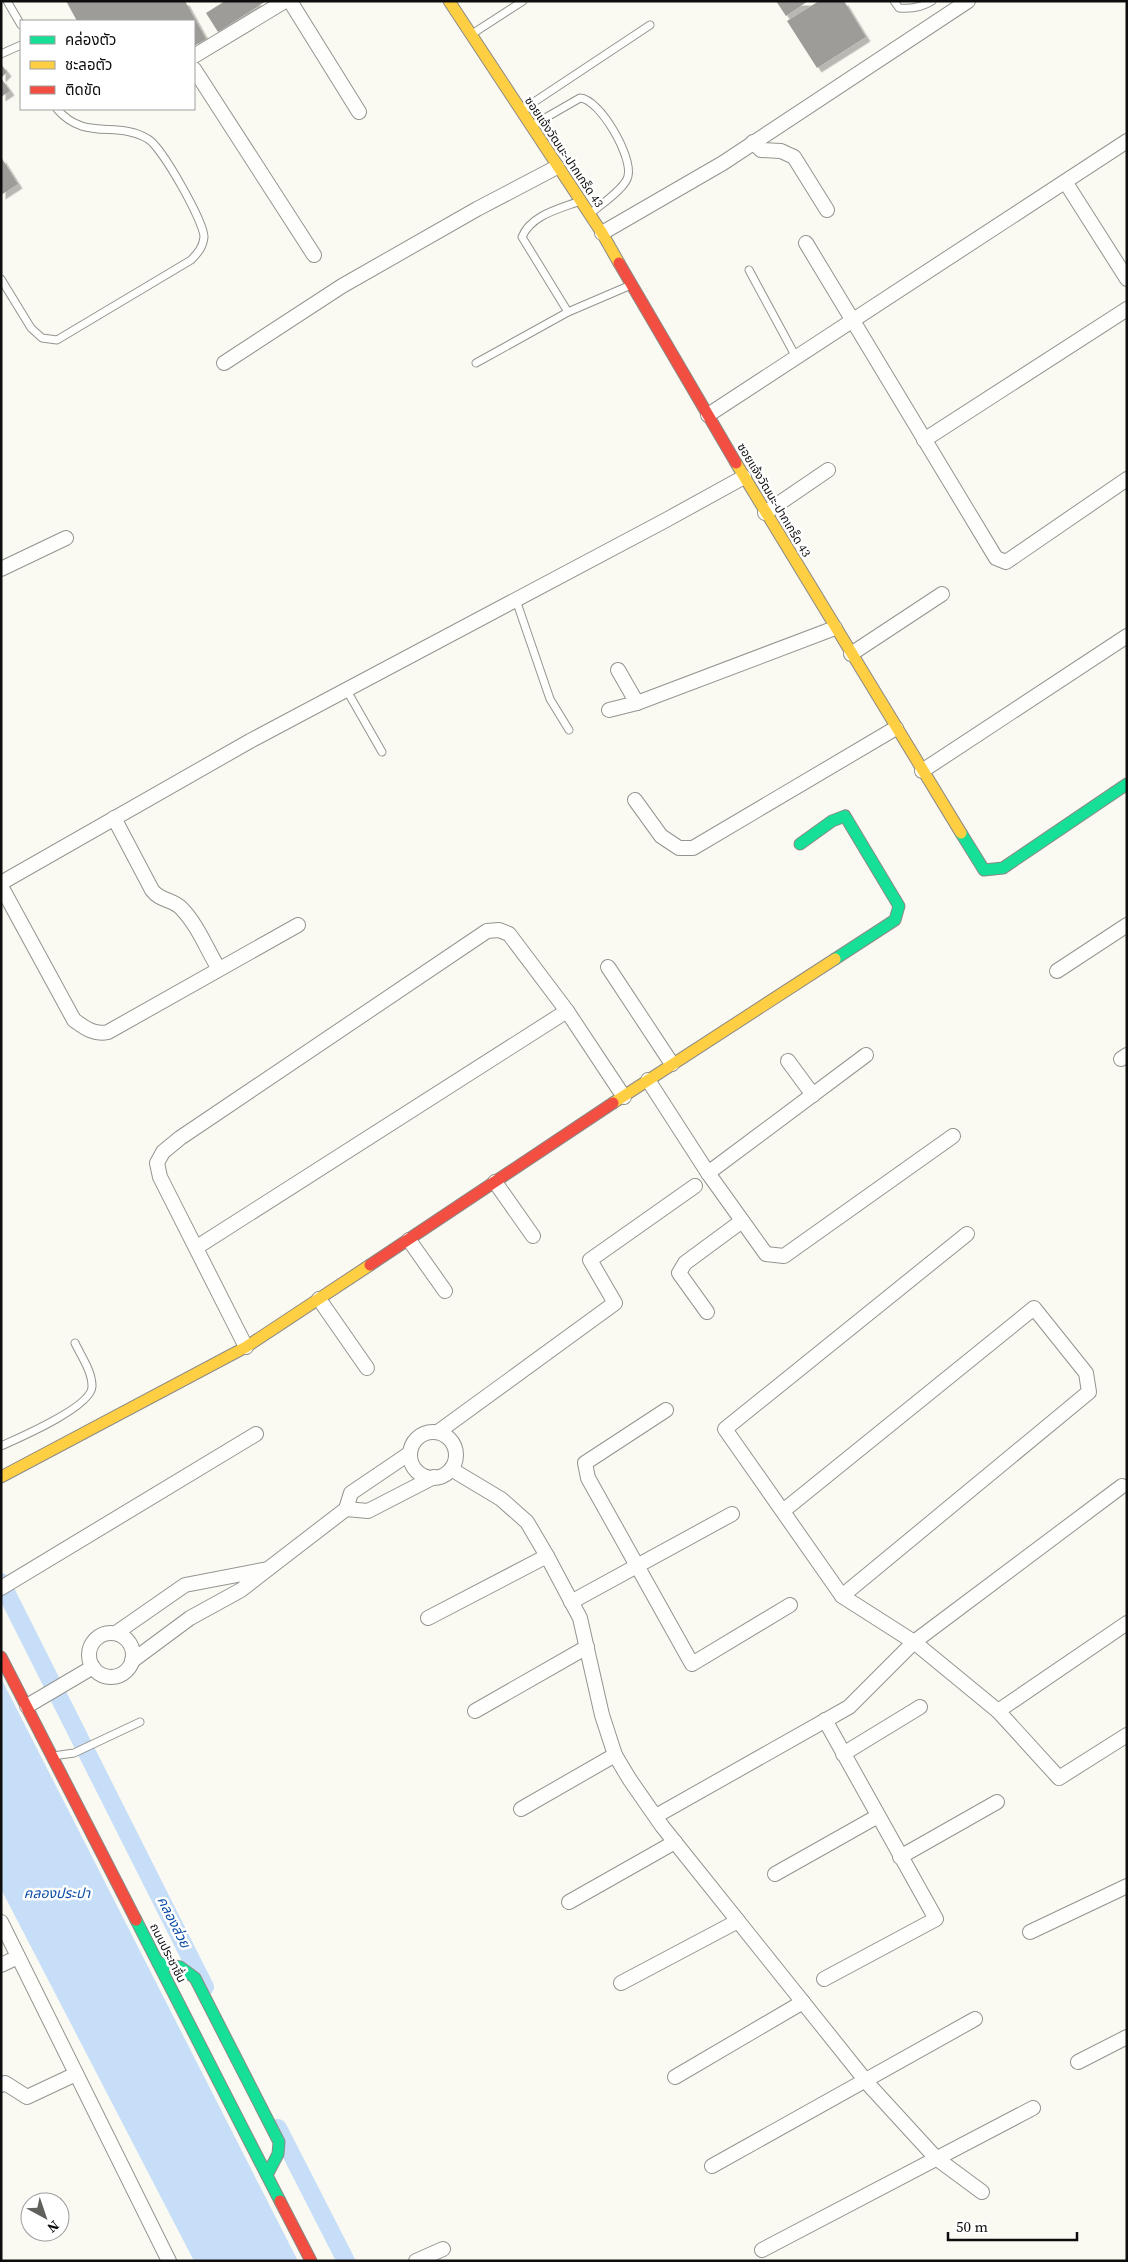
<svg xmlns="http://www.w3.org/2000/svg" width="1128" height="2262" viewBox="0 0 1128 2262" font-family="'Source Serif 4','Noto Sans Thai',serif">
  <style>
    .water { fill: #c6def8 }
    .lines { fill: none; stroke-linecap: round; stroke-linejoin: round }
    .canal { stroke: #c6def8; stroke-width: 18 }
    .building { fill: #9e9c98; filter: url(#shadow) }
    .lane-casing { stroke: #949490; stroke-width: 9 }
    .street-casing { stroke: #949490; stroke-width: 16 }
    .fast-casing { stroke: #8b8a87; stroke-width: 13 }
    .slow-casing { stroke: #8b8a87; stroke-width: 13 }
    .jam-casing { stroke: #8b8a87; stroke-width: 13 }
    .lane { stroke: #fefefd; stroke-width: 7 }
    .street { stroke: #fefefd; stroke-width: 14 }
    .fast { stroke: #16e098; stroke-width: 11 }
    .slow { stroke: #ffcf43; stroke-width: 11 }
    .jam { stroke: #f24e42; stroke-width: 11 }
    .labels { text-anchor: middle; stroke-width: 5; stroke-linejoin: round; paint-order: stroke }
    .street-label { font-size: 12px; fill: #0d0d0d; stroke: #fff }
    .water-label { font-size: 14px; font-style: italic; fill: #0e4da8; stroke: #fff }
  </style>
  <defs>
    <filter id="shadow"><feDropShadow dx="4.5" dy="4.5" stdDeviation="0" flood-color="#0004"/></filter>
  </defs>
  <rect width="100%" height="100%" fill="#fbfaf2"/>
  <polygon class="water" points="1,1678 298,2261 194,2261 1,1889"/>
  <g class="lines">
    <g class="canal">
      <polyline points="1,1582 205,1987"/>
      <polyline points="278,2128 346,2261"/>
    </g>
  </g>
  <g class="building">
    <polygon points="66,1 185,1 206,39 194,46 194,21 77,21"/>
    <polygon points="225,1 266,1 218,32 206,13"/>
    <polygon points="776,1 808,1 786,16"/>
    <polygon points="819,1 844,1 866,37 817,68 787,21"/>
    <polygon points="1,64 7,72 1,78 10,91 1,97"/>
    <polygon points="1,157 18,184 1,195"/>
  </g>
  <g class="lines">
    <defs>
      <g id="lane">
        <polyline points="7,1 21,25"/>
        <path d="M894 1 899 8C911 9 921 8 932 1"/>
        <polyline points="472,34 523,1"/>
        <polyline points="1,54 21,45"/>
        <polyline points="522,110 650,25"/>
        <path d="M533 125 580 98C600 99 633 157 628 176 626 188 600 205 590 214"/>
        <path d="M580 201C559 209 531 215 522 237L568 312 631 285"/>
        <polyline points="749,270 796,357"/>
        <path d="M1 279 31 328 42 338 57 340 191 260C198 253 203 247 204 237 204 222 162 147 148 139 117 120 85 142 57 109"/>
        <polyline points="476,363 568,312"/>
        <polyline points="516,600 550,699 569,730"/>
        <polyline points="346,689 382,752"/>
        <path d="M1 1446C19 1438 93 1406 92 1386 92 1371 81 1356 75 1343"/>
        <polyline points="53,1756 74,1753 140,1722"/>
      </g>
      <g id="street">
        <polyline points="290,1 359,112"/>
        <polyline points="194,56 285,1"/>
        <polyline points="194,69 314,255"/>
        <polyline points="753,142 761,150 781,151 794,157 827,210"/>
        <polyline points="1066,183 1127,279"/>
        <polyline points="602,233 723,163 968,1"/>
        <polyline points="806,243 996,558 1006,562 1127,479"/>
        <polyline points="224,363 342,286 477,209 557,167"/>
        <polyline points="708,415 1127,141"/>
        <polyline points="924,440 1127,309"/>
        <polyline points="765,513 828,470"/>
        <polyline points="1,569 66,538"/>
        <polyline points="851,654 942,594"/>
        <polyline points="618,670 637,703"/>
        <polyline points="609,710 637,703 835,628"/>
        <polyline points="922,771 1127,636"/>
        <polyline points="635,800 661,836 679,848 693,848 896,728"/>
        <path d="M114 818 152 890C160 901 172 899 181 908 198 925 207 950 219 969"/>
        <polyline points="1,883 250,741 666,520 744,477"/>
        <path d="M1 886 74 1020C85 1028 94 1035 108 1032L298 925"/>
        <polyline points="608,967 672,1064"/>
        <polyline points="1057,971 1127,925"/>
        <polyline points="1121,1059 1127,1055"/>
        <polyline points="788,1061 813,1095"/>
        <polyline points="648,1080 708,1173 766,1254 784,1256 953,1136"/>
        <polyline points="708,1173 866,1055"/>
        <polyline points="495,1182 533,1236"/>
        <polyline points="967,1234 725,1429 842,1596 914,1642 998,1711 1059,1778 1127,1735"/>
        <polyline points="409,1240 445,1291"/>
        <polyline points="197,1247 567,1011"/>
        <polyline points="319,1299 367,1368"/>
        <polyline points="707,1312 679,1273 685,1263 742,1221"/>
        <polyline points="246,1347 160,1177 157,1163 163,1152 180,1138 487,931 499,930 509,934 567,1011 624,1097"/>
        <polyline points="666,1410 585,1463 588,1478 692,1664 790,1605"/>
        <polyline points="438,1432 615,1303 590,1260 695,1186"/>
        <circle cx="433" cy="1455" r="23"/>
        <polyline points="451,1469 501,1499 527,1522 547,1556 580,1618 602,1715 615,1755 630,1780 662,1826 870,2086 936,2158 982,2192"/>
        <polyline points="346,1509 368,1511 434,1477"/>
        <polyline points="783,1511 1034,1308 1086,1373 1089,1392 842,1596"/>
        <polyline points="268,1569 346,1509 351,1493 410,1453"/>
        <polyline points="1,1588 256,1434"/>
        <polyline points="571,1602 732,1514"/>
        <polyline points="428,1618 547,1556"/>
        <polyline points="116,1633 185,1585 268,1569 241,1590 190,1618 132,1661"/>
        <circle cx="111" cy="1655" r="22"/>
        <polyline points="27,1706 93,1667"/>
        <polyline points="475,1711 587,1647"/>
        <polyline points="998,1711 1127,1623"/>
        <polyline points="843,1754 920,1707"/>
        <polyline points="521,1809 615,1755"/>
        <polyline points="656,1816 849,1707 914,1642 1122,1486"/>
        <polyline points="900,1857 997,1802"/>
        <polyline points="775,1874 878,1816"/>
        <polyline points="569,1902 675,1842"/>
        <polyline points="1,1922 169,2261"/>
        <polyline points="1030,1932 1127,1886"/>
        <polyline points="1,1965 18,1957"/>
        <polyline points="824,1979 936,1919 825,1720"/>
        <polyline points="621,1983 738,1921"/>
        <polyline points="1078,2062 1127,2037"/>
        <polyline points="675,2077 803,2002"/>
        <polyline points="1,2085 5,2083 27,2097 76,2074"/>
        <polyline points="712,2166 975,2019"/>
        <polyline points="762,2250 1033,2108"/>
        <polyline points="416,2261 443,2249"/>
      </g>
      <g id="fast">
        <polyline points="961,833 984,870 1003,868 1127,784"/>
        <polyline points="800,844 832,821 845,816 899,906 895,920 835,959"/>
        <polyline points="136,1920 280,2201"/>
        <polyline points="158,1963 180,1967 195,1978 279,2142 278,2154 267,2175"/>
      </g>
      <g id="slow">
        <polyline points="449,1 602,233 619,263"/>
        <polyline points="736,463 961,833"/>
        <polyline points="613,1103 835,959"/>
        <polyline points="1,1477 246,1347 370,1265"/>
      </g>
      <g id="jam">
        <polyline points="619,263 736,463"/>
        <polyline points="370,1265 613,1103"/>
        <polyline points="1,1657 136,1920"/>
        <polyline points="280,2201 311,2261"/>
      </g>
    </defs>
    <use href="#lane" class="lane-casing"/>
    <use href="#street" class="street-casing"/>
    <use href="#fast" class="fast-casing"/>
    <use href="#slow" class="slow-casing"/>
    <use href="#jam" class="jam-casing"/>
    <use href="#lane" class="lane"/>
    <use href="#street" class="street"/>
    <use href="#fast" class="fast"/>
    <use href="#slow" class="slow"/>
    <use href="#jam" class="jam"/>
  </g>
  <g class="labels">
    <g class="street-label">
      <text transform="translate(564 152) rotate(56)" y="4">ซอยแจ้งวัฒนะ-ปากเกร็ด 43</text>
      <text transform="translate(774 500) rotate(59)" y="4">ซอยแจ้งวัฒนะ-ปากเกร็ด 43</text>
      <text transform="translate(168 1953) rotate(63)" y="4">ถนนประชาชื่น</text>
    </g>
    <g class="water-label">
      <text x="57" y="1898">คลองประปา</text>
      <text transform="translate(174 1922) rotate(63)" y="5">คลองส่วย</text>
    </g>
  </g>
  <rect width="1128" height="2262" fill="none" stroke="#0d0d0d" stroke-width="5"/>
  <rect x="20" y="20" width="175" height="90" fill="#ffffff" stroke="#9e9e9e"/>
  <rect x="30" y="36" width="25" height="8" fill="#16e098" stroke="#9e9e9e"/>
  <text x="65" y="45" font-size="15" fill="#0d0d0d">คล่องตัว</text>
  <rect x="30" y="61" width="25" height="8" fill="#ffcf43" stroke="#9e9e9e"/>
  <text x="65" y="70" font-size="15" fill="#0d0d0d">ชะลอตัว</text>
  <rect x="30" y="86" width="25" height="8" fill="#f24e42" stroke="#9e9e9e"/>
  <text x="65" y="95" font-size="15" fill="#0d0d0d">ติดขัด</text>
  <g transform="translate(45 2217) rotate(140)"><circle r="24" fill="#ffffff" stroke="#9e9e9e"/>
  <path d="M0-4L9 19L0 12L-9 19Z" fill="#60605d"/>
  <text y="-8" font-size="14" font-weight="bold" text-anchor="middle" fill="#0d0d0d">N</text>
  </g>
  <path d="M948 2232v8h129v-8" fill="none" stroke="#0d0d0d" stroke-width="2.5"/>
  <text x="956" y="2232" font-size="15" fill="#0d0d0d" stroke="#ffffff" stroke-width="4" paint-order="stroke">50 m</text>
</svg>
